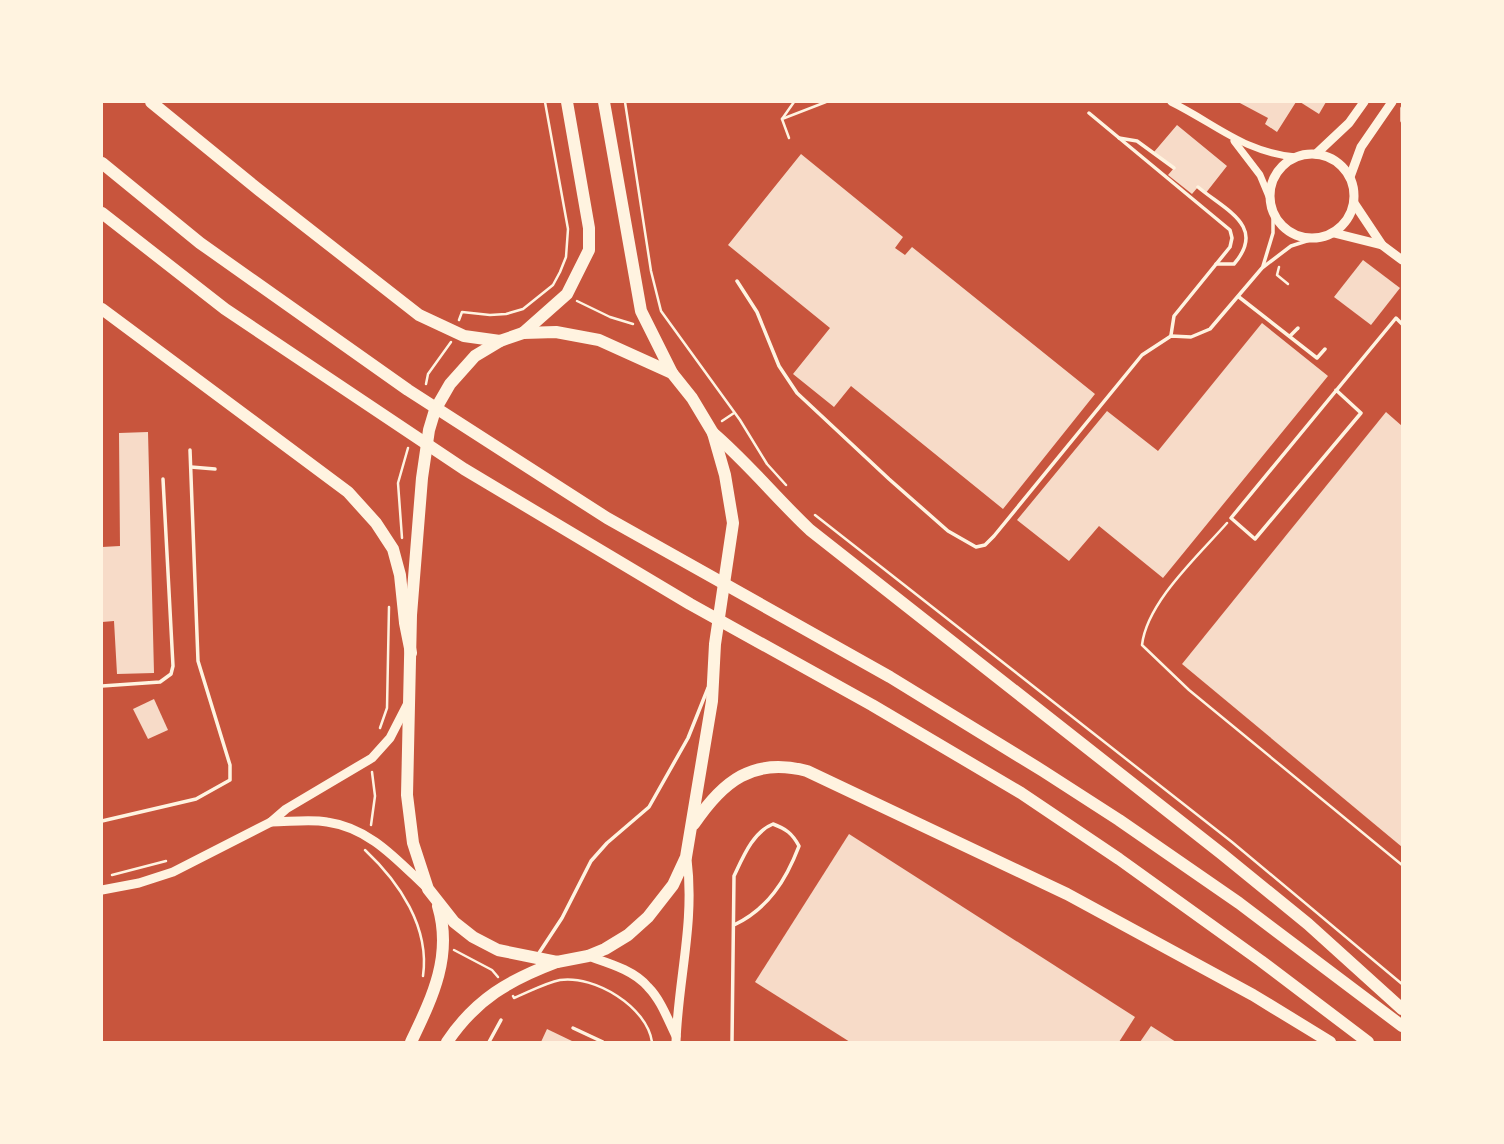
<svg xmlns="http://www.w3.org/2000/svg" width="1504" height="1144" viewBox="0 0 1504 1144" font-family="Montserrat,sans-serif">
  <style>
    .building { fill: #f7dbc8 }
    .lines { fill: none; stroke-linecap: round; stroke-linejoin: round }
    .path { stroke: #fff3e0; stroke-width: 2.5 }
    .service { stroke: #fff3e0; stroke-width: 3.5 }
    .minor { stroke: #fff3e0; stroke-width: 7 }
    .tertiary { stroke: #fff3e0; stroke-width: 9 }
    .primary { stroke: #fff3e0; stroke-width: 12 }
    .trunk { stroke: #fff3e0; stroke-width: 12 }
  </style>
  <rect width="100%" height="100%" fill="#c8553d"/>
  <g class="building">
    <polygon points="1238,102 1296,102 1277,132 1265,124 1268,118"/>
    <polygon points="1300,102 1326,102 1319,114"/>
    <polygon points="1177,125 1227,166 1205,194 1198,187 1192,194 1168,175 1174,168 1154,152"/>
    <polygon points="801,154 903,237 895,248 905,255 912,247 1095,394 1003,509 851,386 834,407 793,374 830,328 728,245"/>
    <polygon points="1363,260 1400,288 1371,325 1334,297"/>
    <polygon points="1262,323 1328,376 1163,578 1099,526 1069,561 1017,520 1107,411 1158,451"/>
    <polygon points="1386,412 1402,426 1402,847 1182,664"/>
    <polygon points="148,432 154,673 117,674 114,621 102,622 102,547 120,546 119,433"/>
    <polygon points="154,699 168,730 148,739 133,709"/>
    <polygon points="849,834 1135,1017 1119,1042 850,1042 755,982"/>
    <polygon points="1151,1026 1176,1042 1140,1042"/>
    <polygon points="547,1029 574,1042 541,1042"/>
  </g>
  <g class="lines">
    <g class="path">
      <polyline points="625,102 651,271 661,311 740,420 767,464 786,485"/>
      <polyline points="782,119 794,102"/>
      <polyline points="789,138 782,119 826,102"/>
      <polyline points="1279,267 1277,275 1288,284"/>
      <polyline points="577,301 610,317 633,324"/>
      <polyline points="459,320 462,312 490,315 506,314 523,309 553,285 560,272 566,257 568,229 545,102"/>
      <polyline points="426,384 428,374 451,342"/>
      <polyline points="722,421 734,413"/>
      <polyline points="815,515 1232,842 1402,984"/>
      <path d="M1227 523C1198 556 1147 602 1142 645L1189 690 1402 865"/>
      <polyline points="402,538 398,483 408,448"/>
      <polyline points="380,728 387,708 389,607"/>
      <polyline points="371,825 375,796 372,772"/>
      <path d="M365 850C399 882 430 927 423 976"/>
      <polyline points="112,875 166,861"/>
      <polyline points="454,950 492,970 498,977"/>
      <path d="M513 996 514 998C529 992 545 983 560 980 595 975 647 1007 652 1042"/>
    </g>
    <g class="service">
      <polyline points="1402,108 1402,121"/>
      <polyline points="1089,113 1230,230 1232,238 1230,247 1174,316 1171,335"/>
      <polyline points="1119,138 1137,141 1174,168"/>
      <path d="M1198 187C1225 210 1267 226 1234 264H1216"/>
      <polyline points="1263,266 1273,233 1273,213"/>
      <polyline points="737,281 757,312 779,366 797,393 889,479 948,531 976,547 985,545 994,536 1142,355 1171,336 1191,337 1210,329 1262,268 1291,246 1313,239"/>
      <polyline points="1239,297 1317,358 1325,349"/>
      <polyline points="1290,336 1298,328"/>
      <polyline points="1336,390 1361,413 1255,539 1231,518 1396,318 1402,324"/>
      <polyline points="191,467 215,469"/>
      <polyline points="102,686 160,682 171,674 173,666 163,479"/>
      <polyline points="102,821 196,799 230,780 230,765 198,661 190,450"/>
      <polyline points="537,956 562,918 591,861 607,843 649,807 688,738 708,688"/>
      <polyline points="573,1028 603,1042"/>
      <polyline points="489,1042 501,1020"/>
      <path d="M732 1042 734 876C743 857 753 832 773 824 786 829 792 833 799 846 786 880 768 909 734 925"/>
    </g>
    <g class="minor">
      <path d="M1171 102C1216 124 1243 152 1296 157"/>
      <polyline points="1234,141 1260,175 1270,199"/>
    </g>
    <g class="tertiary">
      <circle cx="1312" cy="196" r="42"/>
      <polyline points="1316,154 1349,123 1364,102"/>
      <polyline points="1350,177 1361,147 1392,102"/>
      <polyline points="1354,203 1382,245"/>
      <polyline points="1334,233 1382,245 1402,260"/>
      <path d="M271 822C289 822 310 819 327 822 370 828 397 860 427 888"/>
      <polyline points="102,890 139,883 173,872 271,822 286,809 372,758 390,738 408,703"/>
      <path d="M588 956C608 963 634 970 648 987 661 1000 668 1020 676 1036"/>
      <path d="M676 1042C678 980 695 923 687 859"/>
    </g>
    <g class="primary">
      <polyline points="604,102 641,311 672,373"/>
      <polygon points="556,332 599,340 672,373 692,398 713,433 725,475 733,523 715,644 712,701 686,857 673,885 648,917 628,935 605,949 588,956 557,962 498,950 473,937 454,922 428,889 413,843 407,795 411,615 422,478 429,430 435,410 450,384 475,356 500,341 523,333"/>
      <polyline points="523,333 567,294 589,250 589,228 567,102"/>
      <path d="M411 1042C432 998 453 956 438 906"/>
      <path d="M447 1042C476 999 509 980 557 962"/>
    </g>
    <g class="trunk">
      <polyline points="151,102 259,190 419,315 464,336 500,341"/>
      <polyline points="102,163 200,243 408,390 607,518 890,677 1043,771 1119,820 1239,903 1402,1026"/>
      <polyline points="102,213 225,309 464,469 690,604 872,705 1021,793 1119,859 1261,961 1368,1042"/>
      <polyline points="102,309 348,492 376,523 393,549 400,575 405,623 411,653"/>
      <path d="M713 433C748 463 777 499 810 530L1222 854 1308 924 1402 1009"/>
      <path d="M694 824C723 781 753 757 807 771L1067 894 1253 995 1330 1042"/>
    </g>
  </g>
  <rect width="1504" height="1144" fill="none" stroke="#fff3e0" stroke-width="206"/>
</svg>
